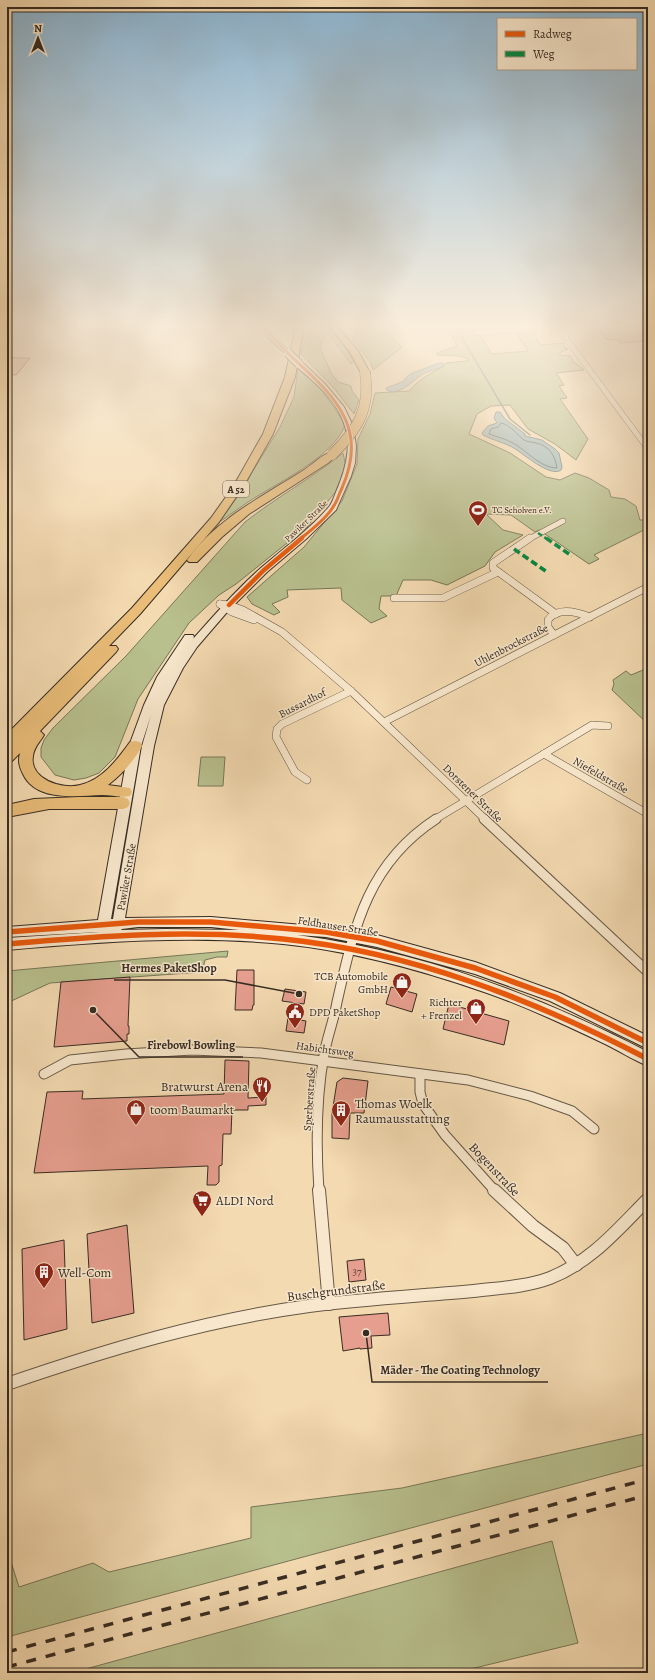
<svg xmlns="http://www.w3.org/2000/svg" width="655" height="1680" viewBox="0 0 655 1680" font-family="Alegreya,serif">
  <style>
    .green { fill: #b8c08e; stroke: #787658 }
    .water { fill: #a1b8b7; stroke: #77807c }
    .lines { fill: none; stroke-linecap: round; stroke-linejoin: round }
    .shore { stroke: #6c726d; stroke-width: 1 }
    .stream { stroke: #77807c; stroke-width: 1.5 }
    .building { fill: #e69e8e; stroke: #372c23 }
    .street-far3-casing { stroke: #665846; stroke-width: 6 }
    .street-far2-casing { stroke: #665846; stroke-width: 8 }
    .street-far1-casing { stroke: #665846; stroke-width: 11 }
    .street-casing { stroke: #665846; stroke-width: 14 }
    .secondary-casing { stroke: #372c23; stroke-width: 2 }
    .highway-casing { stroke: #372c23; stroke-width: 2 }
    .street-far3 { stroke: #f8e7cc; stroke-width: 5 }
    .street-far2 { stroke: #f8e7cc; stroke-width: 7 }
    .street-far1 { stroke: #f8e7cc; stroke-width: 9 }
    .street { stroke: #f8e7cc; stroke-width: 12 }
    .secondary { fill: #f8e7cc; fill-rule: evenodd }
    .highway { fill: #eabd78; fill-rule: evenodd }
    .rail { stroke: #372c23; stroke-width: 3.5; stroke-dasharray: 10 10; stroke-linecap: butt }
    .secondary-bridge-casing { stroke: #372c23; stroke-width: 10; stroke-linecap: butt }
    .highway-bridge-casing { stroke: #372c23; stroke-width: 11; stroke-linecap: butt }
    .secondary-bridge { stroke: #f8e7cc; stroke-width: 8 }
    .highway-bridge { stroke: #eabd78; stroke-width: 10 }
    .quiet-far1 { stroke: #00873e; stroke-width: 2.5; stroke-dasharray: 5 2.5; stroke-linecap: butt }
    .quiet { stroke: #00873e; stroke-width: 3.5; stroke-dasharray: 7 3.5; stroke-linecap: butt }
    .cycleway-far2-casing { stroke: #f8e7cc; stroke-width: 4.5 }
    .cycleway-far1-casing { stroke: #f8e7cc; stroke-width: 6 }
    .cycleway-casing { stroke: #f8e7cc; stroke-width: 8 }
    .cycleway-far2 { stroke: #e8590c; stroke-width: 3 }
    .cycleway-far1 { stroke: #e8590c; stroke-width: 4.5 }
    .cycleway { stroke: #e8590c; stroke-width: 5.5 }
    .labels { text-anchor: middle; stroke-width: 3; stroke-linejoin: round; paint-order: stroke }
    .far-poi-label { font-size: 9px; fill: #372c23; stroke: #f8e7cc; text-anchor: start }
    .far-street-label { font-size: 9px; fill: #372c23; stroke: #f8e7cc }
    .shield { fill: #f8e7cc; stroke: #716456; stroke-width: 1 }
    .shield-label { font-size: 10px; font-weight: bold; fill: #372c23 }
    .street-label { font-size: 11px; fill: #372c23; stroke: #f8e7cc }
    .poi-label { font-size: 11px; fill: #372c23; stroke: #f8e7cc; text-anchor: end }
    .near-number-label { font-size: 11px; fill: #63483e }
    .near-poi-label { font-size: 13px; fill: #372c23; stroke: #f8e7cc; text-anchor: start }
    .near-street-label { font-size: 13px; fill: #372c23; stroke: #f8e7cc }
    .leader { fill: none; stroke: #372c23; stroke-width: 1.5 }
    .callout-dot { fill: #372c23; stroke: #f8e7cc; stroke-width: 1.5 }
    .callout-label { font-size: 12px; text-anchor: middle; font-weight: bold; fill: #372c23; stroke: #f8e7cc; stroke-width: 3; stroke-linejoin: round; paint-order: stroke }
  </style>
  <rect width="100%" height="100%" fill="#f4dab1"/>
  <filter id="stains"><feTurbulence type="fractalNoise" baseFrequency=".005" numOctaves="4"/><feColorMatrix values="0 0 0 0 .2 0 0 0 0 .09 0 0 0 0 .02 0 0 0 .5 -.17"/></filter>
  <radialGradient id="worn" r=".72"><stop offset=".6" stop-color="#630" stop-opacity="0"/><stop offset="1" stop-color="#630" stop-opacity=".3"/></radialGradient>
  <g class="green">
    <polygon points="308,326 318,326 320,329 328,326 338,337 354,361 351,364 328,333 324,337 320,348 331,373 338,382 351,386 352,391 359,400 354,414 333,387 301,354 308,333"/>
    <polygon points="347,326 376,326 390,336 402,347 373,370 371,363 353,340 356,330"/>
    <path d="M446 326H474L492 354 528 351 515 331 531 330 541 345 564 343V347L568 349 561 352 559 355 570 356 574 362 584 370 556 373 564 385 559 386 567 398 560 399 588 439 576 460 555 444 528 429 510 405 491 406 477 414 469 434 510 453 546 477 560 480 575 473 589 478 609 490 611 497 625 499 636 506 640 520H648V528L594 555 599 559 589 564 539 530 535 532 511 515 486 514 503 530 523 535 495 552 485 566 447 585 431 580H403L396 596H381L379 609 387 616 371 623 342 600 341 588 287 590 288 597 272 604 280 612 274 615 252 604 247 597 304 547 342 501 357 464 358 439 370 414 375 393 409 391C419 379 432 373 445 365L446 363 467 361 469 360C462 354 447 356 437 355V353L457 346Z"/>
    <path d="M298 369 319 387 334 407 345 425C334 457 275 484 248 502 238 509 228 516 218 523L243 489 251 474 280 427 294 397Z"/>
    <path d="M343 453 346 467 337 490 307 527 236 584 219 595 189 623 138 699 115 757 99 773 86 778 74 780 55 775 41 757V748L44 740 53 728 126 656 245 522C277 497 312 478 343 453Z"/>
    <polygon points="648,668 648,724 612,690 614,684 613,680 626,671 631,675"/>
    <polygon points="201,757 225,757 223,786 198,786"/>
    <polygon points="228,951 227,957 217,957 205,960 202,972 50,983 7,1003 7,971"/>
    <polygon points="648,1433 648,1464 7,1637 7,1560 10,1559 19,1587 93,1563 109,1572 251,1538 251,1507 402,1488"/>
    <polygon points="552,1541 578,1643 454,1673 71,1673"/>
  </g>
  <g class="water">
    <path d="M439 363H443L444 366C438 369 431 370 425 373 412 380 404 394 388 391L386 388 402 382 410 374Z"/>
    <path d="M496 412H500L505 419 525 434V436L542 440 555 449 559 453 562 467 561 470C550 478 523 453 512 447 503 442 492 440 483 435L482 433 488 426 497 423 494 418Z"/>
  </g>
  <g class="lines">
    <path class="shore" d="M501 423C511 425 516 434 524 440 527 442 532 442 536 443 549 446 555 455 557 468 541 468 527 451 513 443 506 439 497 437 489 434L491 429 498 427Z"/>
    <polyline class="stream" points="455,326 510,419 530,435"/>
  </g>
  <g class="building">
    <polygon points="638,326 648,326 648,341 620,343 617,339 607,340 599,329"/>
    <polygon points="7,357 18,358 30,358 16,375 7,374"/>
    <polygon points="237,970 254,970 254,1005 253,1005 252,1010 235,1010"/>
    <polygon points="130,977 128,1026 129,1026 129,1034 127,1034 127,1041 54,1047 61,982"/>
    <polygon points="391,987 417,994 412,1012 386,1004"/>
    <polygon points="285,989 306,992 304,1004 282,1001"/>
    <polygon points="449,1004 509,1021 504,1045 443,1029"/>
    <polygon points="288,1018 306,1021 304,1033 286,1031"/>
    <polygon points="225,1060 249,1061 248,1098 266,1097 266,1105 248,1106 248,1110 232,1110 231,1134 223,1134 222,1165 219,1166 219,1182 216,1185 207,1185 208,1166 34,1173 47,1092 83,1091 82,1099 224,1094"/>
    <polygon points="343,1078 368,1081 364,1113 350,1113 349,1139 332,1138 332,1113 337,1082"/>
    <polygon points="127,1225 134,1313 92,1323 87,1234"/>
    <polygon points="64,1240 67,1329 24,1340 22,1249"/>
    <polygon points="364,1259 366,1280 349,1282 347,1261"/>
    <polygon points="388,1313 390,1335 371,1336 372,1348 360,1349 360,1348 343,1351 339,1317"/>
  </g>
  <g class="lines">
    <defs>
      <g id="street-far3">
        <polyline points="557,326 648,449"/>
        <polyline points="477,333 558,326"/>
        <polyline points="529,539 563,521"/>
      </g>
      <g id="street-far2">
        <polyline points="530,538 493,563 493,568 556,614"/>
        <polyline points="394,598 443,598 498,572"/>
        <polyline points="220,604 229,605 243,610 282,632 351,691 486,820"/>
        <polyline points="220,604 232,612 254,620"/>
        <path d="M554 635 548 627V620C557 607 577 612 590 617"/>
        <polyline points="384,722 648,587"/>
        <polyline points="544,754 648,814"/>
        <polyline points="307,780 295,772 276,737 277,729 282,724 351,691"/>
        <polyline points="434,820 592,725 608,726"/>
      </g>
      <g id="street-far1">
        <polyline points="484,819 648,972"/>
        <polyline points="44,1074 70,1060 126,1054 192,1050 261,1053 468,1080 530,1096 572,1111 594,1129"/>
        <polyline points="420,1074 420,1092 423,1104 445,1135 495,1191"/>
        <path d="M319 1191C316 1146 316 1099 324 1055 327 1037 334 1020 337 1002 354 928 367 864 436 819"/>
      </g>
      <g id="street">
        <polyline points="319,1190 329,1304"/>
        <polyline points="494,1190 533,1226 563,1248 576,1265"/>
        <path d="M7 1384C106 1350 205 1320 309 1306 363 1299 418 1296 473 1291 498 1288 526 1287 550 1278 591 1262 618 1229 648 1199"/>
      </g>
      <g id="secondary">
        <polygon points="261,326 267,326 275,338 290,352 290,354 286,354 271,340"/>
        <path d="M296 362H302L325 384 344 407 353 426 356 446 355 463 351 476 336 510 306 539 267 572 228 611 197 647 183 668 164 705 154 746 125 918 211 917 326 927 377 935 475 962 560 993 648 1036V1049L550 1001 475 974 377 947 326 937 297 935C421 951 538 995 648 1052V1066C633 1060 618 1050 603 1043 565 1025 527 1007 487 993 421 970 353 951 283 944 191 935 99 942 7 950V938L99 932 7 937V927L98 920 129 746 144 705 157 677 185 635H193L194 637 193 639C215 614 237 589 262 567 284 548 309 530 328 508 332 504 334 497 336 492 348 464 354 438 338 410 328 393 311 379 296 366ZM151 715 142 746 113 919H111L141 746ZM138 927H211L239 930 165 929 121 930 122 929Z"/>
      </g>
      <g id="highway">
        <path d="M296 326H304L295 377 273 434 243 487 219 522 140 614 109 646H116L118 649 116 652 40 731 44 735C40 742 34 747 33 756 29 779 62 790 80 785 102 780 117 760 130 742L135 741 140 742 142 746C134 761 121 775 108 785L130 788 132 792 130 796C122 798 111 795 102 795 77 796 36 802 23 774 19 766 18 761 20 753L12 761 7 762V748L9 746 7 747V734L132 608 211 518 233 487 263 434 285 377Z"/>
        <polygon points="329,326 337,326 358,351 370,373 368,375 362,375 350,352"/>
        <path d="M332 452 337 455 328 463 249 514 222 537 197 562H189L187 560C216 519 263 496 304 470 312 465 322 454 332 452Z"/>
        <polygon points="79,797 123,797 128,799 130,803 128,807 123,809 49,809 7,817 7,805 34,799"/>
      </g>
    </defs>
    <use href="#street-far3" class="street-far3-casing"/>
    <use href="#street-far2" class="street-far2-casing"/>
    <use href="#street-far1" class="street-far1-casing"/>
    <use href="#street" class="street-casing"/>
    <use href="#secondary" class="secondary-casing"/>
    <use href="#highway" class="highway-casing"/>
    <use href="#street-far3" class="street-far3"/>
    <use href="#street-far2" class="street-far2"/>
    <use href="#street-far1" class="street-far1"/>
    <use href="#street" class="street"/>
    <use href="#secondary" class="secondary"/>
    <use href="#highway" class="highway"/>
    <g class="rail">
      <polyline points="7,1652 648,1479"/>
      <polyline points="7,1667 648,1495"/>
    </g>
    <defs>
      <polyline id="secondary-bridge" points="288,353 299,364"/>
      <path id="highway-bridge" d="M332 455C357 430 371 409 365 373"/>
    </defs>
    <use href="#secondary-bridge" class="secondary-bridge-casing"/>
    <use href="#highway-bridge" class="highway-bridge-casing"/>
    <use href="#secondary-bridge" class="secondary-bridge"/>
    <use href="#highway-bridge" class="highway-bridge"/>
    <polyline class="quiet-far1" points="538,533 547,539"/>
    <g class="quiet">
      <polyline points="546,538 572,556"/>
      <polyline points="514,549 547,572"/>
    </g>
    <defs>
      <path id="cycleway-far2" d="M264 326C280 349 302 365 321 385 352 417 360 447 342 488 339 494 337 502 333 507 328 516 309 532 300 539"/>
      <polyline id="cycleway-far1" points="229,605 264,570 302,538"/>
      <g id="cycleway">
        <polyline points="7,932 138,922 211,922 326,932 377,941 475,968 555,997 648,1043"/>
        <path d="M7 944C99 936 191 929 283 939 412 952 534 1000 648 1059"/>
      </g>
    </defs>
    <use href="#cycleway-far2" class="cycleway-far2-casing"/>
    <use href="#cycleway-far1" class="cycleway-far1-casing"/>
    <use href="#cycleway" class="cycleway-casing"/>
    <use href="#cycleway-far2" class="cycleway-far2"/>
    <use href="#cycleway-far1" class="cycleway-far1"/>
    <use href="#cycleway" class="cycleway"/>
  </g>
  <linearGradient id="sky" x2="0" y2="1"><stop stop-color="#8bb6d4"/><stop offset="0.58" stop-color="#faeedc"/><stop offset="1" stop-color="#faeedc" stop-opacity="0"/></linearGradient>
  <rect width="655" height="561" fill="url(#sky)"/>
  <defs>
    <symbol id="stadium-pin" viewBox="-11 -11 22 30"><path d="M0 17L-7.5 6A9.5 9.5 0 1 1 7.5 6Z" fill="#8f2418" stroke="#f8e7cc"/><path d="M0-5a6.5 5 0 1 0 0 10a6.5 5 0 1 0 0-10ZM-3.5-1.8h7v3.6h-7Z" fill="#fff"/></symbol>
    <symbol id="shop-pin" viewBox="-11 -11 22 30"><path d="M0 17L-7.5 6A9.5 9.5 0 1 1 7.5 6Z" fill="#8f2418" stroke="#f8e7cc"/><path d="M-5-2.5h2.3a2.7 3.5 0 0 1 5.4 0H5L5.5 6h-11ZM-1.5-2.5h3a1.5 2.3 0 0 0-3 0Z" fill="#fff"/></symbol>
    <symbol id="civic-pin" viewBox="-11 -11 22 30"><path d="M0 17L-7.5 6A9.5 9.5 0 1 1 7.5 6Z" fill="#8f2418" stroke="#f8e7cc"/><path d="M-.6-6.5H3V-4.5H.6V-3L4-1V1h2V6H-6V1h2V-1L-.6-3ZM-1.2 2.5V6h2.4V2.5Z" fill="#fff"/></symbol>
    <symbol id="restaurant-pin" viewBox="-11 -11 22 30"><path d="M0 17L-7.5 6A9.5 9.5 0 1 1 7.5 6Z" fill="#8f2418" stroke="#f8e7cc"/><path d="M-5-6h1v4h1v-4h1v4h1v-4h1v5L-1.5 .5V6h-2V.5L-5-1ZM5-6V6H3V1.5H1.5Q1.5-4 5-6Z" fill="#fff"/></symbol>
    <symbol id="building-pin" viewBox="-11 -11 22 30"><path d="M0 17L-7.5 6A9.5 9.5 0 1 1 7.5 6Z" fill="#8f2418" stroke="#f8e7cc"/><path d="M-4-6H4V6H1V3H-1V6H-4ZM-2.5-4.3h1.7v1.8h-1.7ZM.8-4.3h1.7v1.8H.8ZM-2.5-1h1.7V.8h-1.7ZM.8-1h1.7V.8H.8Z" fill="#fff"/></symbol>
    <symbol id="supermarket-pin" viewBox="-11 -11 22 30"><path d="M0 17L-7.5 6A9.5 9.5 0 1 1 7.5 6Z" fill="#8f2418" stroke="#f8e7cc"/><path d="M-6-5.5h2.5l.6 2H6L4.5 2H-2.5L-4.4-4H-6ZM-1.5 3.2a1.3 1.3 0 1 0 .1 0ZM3 3.2a1.3 1.3 0 1 0 .1 0Z" fill="#fff"/></symbol>
  </defs>
  <g fill-rule="evenodd">
    <use href="#stadium-pin" x="467" y="499" width="22" height="30"/>
    <use href="#shop-pin" x="391" y="971" width="22" height="30"/>
    <use href="#shop-pin" x="465" y="997" width="22" height="30"/>
    <use href="#civic-pin" x="284" y="1001" width="22" height="30"/>
    <use href="#restaurant-pin" x="251" y="1075" width="22" height="30"/>
    <use href="#shop-pin" x="125" y="1098" width="22" height="30"/>
    <use href="#building-pin" x="330" y="1099" width="22" height="30"/>
    <use href="#supermarket-pin" x="191" y="1189" width="22" height="30"/>
    <use href="#building-pin" x="33" y="1261" width="22" height="30"/>
  </g>
  <g class="labels">
    <g class="far-poi-label">
      <text x="492" y="513">TC Scholven e.V.</text>
    </g>
    <g class="far-street-label">
      <text transform="translate(306 521) rotate(-44)" y="3">Pawiker Straße</text>
    </g>
    <rect class="shield" x="223" y="481" width="26" height="16" rx="3"/>
    <g class="shield-label">
      <text x="236" y="493">A 52</text>
    </g>
    <g class="street-label">
      <text transform="translate(511 645) rotate(-27)" y="4">Uhlenbrockstraße</text>
      <text transform="translate(302 703) rotate(-27)" y="4">Bussardhof</text>
      <text transform="translate(601 775) rotate(30)" y="4">Niefeldstraße</text>
      <text transform="translate(473 793) rotate(44)" y="4">Dorstener Straße</text>
      <text transform="translate(126 877) rotate(-80)" y="4">Pawiker Straße</text>
      <text transform="translate(338 926) rotate(9)" y="4">Feldhauser Straße</text>
      <text transform="translate(325 1049) rotate(8)" y="4">Habichtsweg</text>
      <text transform="translate(309 1099) rotate(-86)" y="4">Sperberstraße</text>
    </g>
    <g class="poi-label">
      <text x="388" y="980">TCB Automobile<tspan x="388" dy="13">GmbH</tspan></text>
      <text x="462" y="1006">Richter<tspan x="462" dy="13">+ Frenzel</tspan></text>
      <text x="309" y="1016" text-anchor="start">DPD PaketShop</text>
    </g>
    <g class="near-number-label">
      <text x="357" y="1275">37</text>
    </g>
    <g class="near-poi-label">
      <text x="248" y="1091" text-anchor="end">Bratwurst Arena</text>
      <text x="355" y="1108">Thomas Woelk<tspan x="355" dy="15">Raumausstattung</tspan></text>
      <text x="150" y="1114">toom Baumarkt</text>
      <text x="216" y="1205">ALDI Nord</text>
      <text x="58" y="1277">Well-Com</text>
    </g>
    <g class="near-street-label">
      <text transform="translate(495 1169) rotate(47)" y="5">Bogenstraße</text>
      <text transform="translate(336 1290) rotate(-7)" y="5">Buschgrundstraße</text>
    </g>
  </g>
  <path class="leader" d="M299 994L225 980H114M93 1010L139 1057H243M366 1333L372 1382H548"/>
  <g class="callout-dot">
    <circle cx="299" cy="994" r="4"/>
    <circle cx="93" cy="1010" r="4"/>
    <circle cx="366" cy="1333" r="4"/>
  </g>
  <g class="callout-label">
    <text x="169" y="972">Hermes PaketShop</text>
    <text x="191" y="1049">Firebowl Bowling</text>
    <text x="460" y="1374">Mäder - The Coating Technology</text>
  </g>
  <rect width="655" height="1680" fill="none" stroke="#f4dab1" stroke-width="24"/>
  <rect x="8" y="8" width="639" height="1664" fill="none" stroke="#372c23" stroke-width="2"/>
  <rect x="12" y="12" width="631" height="1656" fill="none" stroke="#372c23"/>
  <rect x="497" y="18" width="140" height="52" fill="#f8e7cc" stroke="#ab9c88"/>
  <rect x="505" y="31" width="20" height="6" fill="#e8590c" stroke="#ab9c88"/>
  <text x="533" y="38" font-size="12" fill="#372c23">Radweg</text>
  <rect x="505" y="51" width="20" height="6" fill="#00873e" stroke="#ab9c88"/>
  <text x="533" y="58" font-size="12" fill="#372c23">Weg</text>
  <g transform="translate(38 38)" stroke="#f8e7cc" stroke-width="3" paint-order="stroke">
  <path d="M0-3L7 15L0 10L-7 15Z" fill="#372c23"/>
  <text y="-6" font-size="11" font-weight="bold" text-anchor="middle" fill="#372c23">N</text>
  </g>
  <rect width="100%" height="100%" filter="url(#stains)"/>
  <rect width="100%" height="100%" fill="url(#worn)"/>
</svg>
